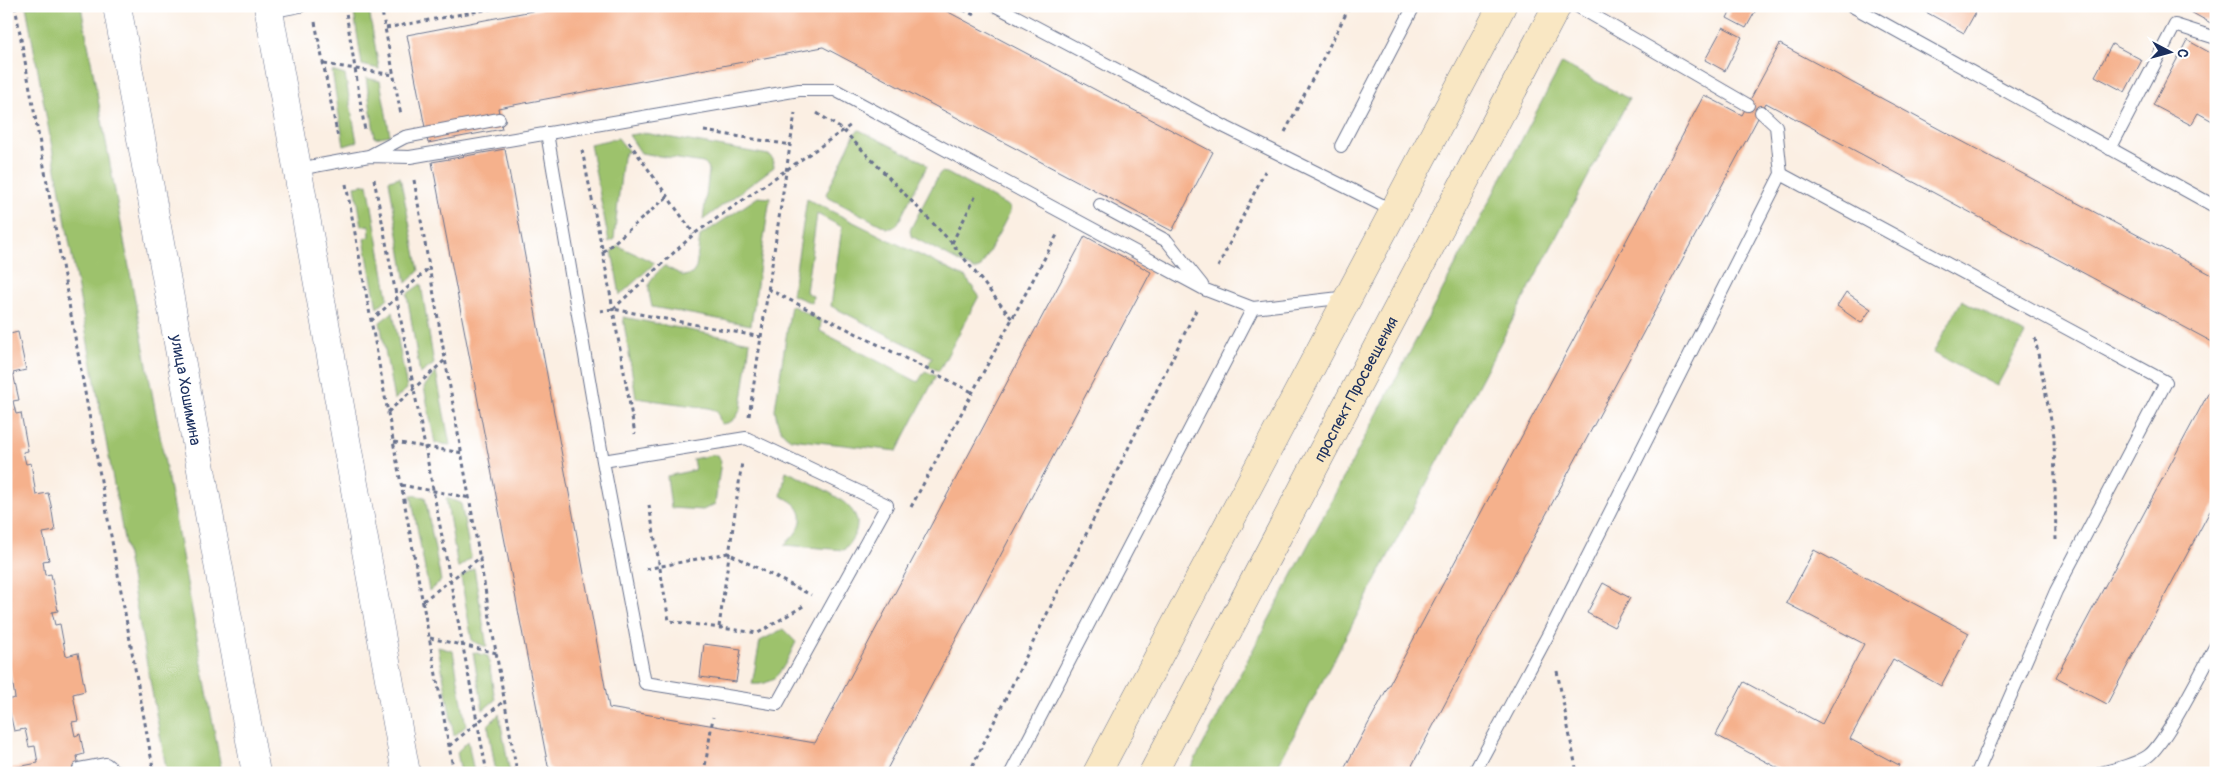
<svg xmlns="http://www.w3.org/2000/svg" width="2222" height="779" viewBox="0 0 2222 779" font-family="Pangolin,sans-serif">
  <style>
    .green { fill: #9dc26c; stroke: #5c7865 }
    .building { fill: #f5b18c }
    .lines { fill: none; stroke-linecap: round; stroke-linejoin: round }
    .service-casing { stroke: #69728d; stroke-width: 14 }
    .tertiary-casing { stroke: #69728d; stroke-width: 29 }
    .secondary-casing { stroke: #69728d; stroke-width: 29 }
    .path { stroke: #69728d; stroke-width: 3; stroke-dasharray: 4 4; stroke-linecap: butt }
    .service { stroke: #fff; stroke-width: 12 }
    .tertiary { stroke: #fff; stroke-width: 28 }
    .secondary { stroke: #f9e7c3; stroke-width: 28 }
    .labels { text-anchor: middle; stroke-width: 4.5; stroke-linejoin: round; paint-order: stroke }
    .street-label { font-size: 16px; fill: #1b2f5e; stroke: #fff }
  </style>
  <rect width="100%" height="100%" fill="#fff"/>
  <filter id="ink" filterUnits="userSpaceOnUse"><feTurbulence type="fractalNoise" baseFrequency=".02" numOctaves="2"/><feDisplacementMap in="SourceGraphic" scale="10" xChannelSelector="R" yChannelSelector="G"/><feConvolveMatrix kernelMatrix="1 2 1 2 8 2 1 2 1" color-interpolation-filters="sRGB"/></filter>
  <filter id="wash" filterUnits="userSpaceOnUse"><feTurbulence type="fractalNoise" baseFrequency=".0096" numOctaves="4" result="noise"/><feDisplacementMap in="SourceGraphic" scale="20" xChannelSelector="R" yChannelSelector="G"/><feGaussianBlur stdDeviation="1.12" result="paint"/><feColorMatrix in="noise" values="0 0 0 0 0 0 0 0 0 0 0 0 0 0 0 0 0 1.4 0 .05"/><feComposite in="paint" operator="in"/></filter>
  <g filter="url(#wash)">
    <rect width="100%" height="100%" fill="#fbefe3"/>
    <g class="green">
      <polygon points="26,6 81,6 222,773 167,773"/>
      <polygon points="369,10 379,69 362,65 354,13"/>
      <polygon points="1562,63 1629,99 1274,773 1188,773"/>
      <polygon points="332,71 345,75 357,142 344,146"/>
      <polygon points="366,78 380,81 390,135 375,138"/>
      <polygon points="859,130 924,162 927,166 897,225 892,228 887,228 829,198 826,194 855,133"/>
      <polygon points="644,133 769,155 773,159 774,167 703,220 709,171 708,166 703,163 641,153 629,135"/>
      <polygon points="618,138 629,152 626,152 623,157 614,239 609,242 590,144"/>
      <polygon points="941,172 947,173 1010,207 1010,212 981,267 974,270 911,236 910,230 938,176"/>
      <polygon points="400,177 419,271 406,283 389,180"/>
      <polygon points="368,184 388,298 377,308 364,239 370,236 369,225 362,226 355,186"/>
      <path d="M758 197 770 198 751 325 652 307C647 284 646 283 664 266L684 276 692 274 696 268 700 236Z"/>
      <polygon points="807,199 966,278 979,296 939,371 928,366 932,357 831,306 842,227 817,214 806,292 813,296 812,303 792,295"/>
      <polygon points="618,246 655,263 620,295 612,251"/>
      <polygon points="421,284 434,364 420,374 407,294"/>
      <polygon points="1962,300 2025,334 1997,386 1933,353"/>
      <path d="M791 305 821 321 820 331 918 382 925 371 936 376 897 451 791 439C779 432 777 423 775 409Z"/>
      <polygon points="393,312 407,389 394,400 380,322"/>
      <path d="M623 317 750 342 741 408C736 419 733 423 721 424L717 411 709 408 636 398Z"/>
      <polygon points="436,372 450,445 435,443 424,387"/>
      <polygon points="711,455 718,455 721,461 715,504 703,510 671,508 667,476 695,470 693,459"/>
      <path d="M786 471C804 480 856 500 857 522 858 533 850 542 844 550L784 545C805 528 810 508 781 496Z"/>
      <polygon points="411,495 425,497 441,581 429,591"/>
      <polygon points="446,498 461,503 471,558 458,568"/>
      <polygon points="474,568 487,647 472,641 461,577"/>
      <path d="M783 629 796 642C786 661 779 687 752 684L760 641Z"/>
      <polygon points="438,647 453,651 466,726 454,736"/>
      <polygon points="473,652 488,656 495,700 483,710"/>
      <polygon points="499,714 510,773 496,773 488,725"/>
      <polygon points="468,741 474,773 461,773 457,752"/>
    </g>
    <g id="blocks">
      <g class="building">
        <polygon points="558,6 937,6 1213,152 1172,231 823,47 498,108 502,129 428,143 407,35"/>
        <polygon points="1733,6 1750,6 1756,10 1746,28 1727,18"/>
        <polygon points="1915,6 1979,6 1964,33"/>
        <polygon points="2180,6 2216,6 2216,26"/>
        <polygon points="1723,27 1742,37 1725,71 1705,60"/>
        <polygon points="2187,40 2216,56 2216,123 2198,113 2191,125 2153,105"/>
        <polygon points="1780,44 2216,277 2216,344 1766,103 1408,773 1342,773 1704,95 1742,115"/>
        <polygon points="2112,44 2142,60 2125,92 2095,76"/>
        <polygon points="505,149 609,708 815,743 1085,236 1151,272 885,773 555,773 548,766 432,162"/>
        <polygon points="1846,292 1871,309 1861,323 1837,306"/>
        <polygon points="18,332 26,370 13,373 19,400 13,401 16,414 21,413 28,451 23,452 26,464 31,463 36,495 48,493 51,505 55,531 43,533 49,560 43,561 45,575 51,574 58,611 52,612 55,625 60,624 66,656 78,653 85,691 73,694 78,721 72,722 75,736 80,734 84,754 77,756 80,773 8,773 7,769 38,763 35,746 29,747 25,729 14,731 7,700 15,698 10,667 6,668 6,617 11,616 6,591 6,335"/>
        <polygon points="2216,379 2216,500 2107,704 2056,677"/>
        <polygon points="1814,550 1969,633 1941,686 1893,659 1850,739 1899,765 1895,773 1787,773 1716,735 1744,682 1822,724 1864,644 1786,603"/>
        <polygon points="1603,583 1630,598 1614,627 1587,613"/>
        <polygon points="704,644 741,649 736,682 700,677"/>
      </g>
    </g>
  </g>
  <g filter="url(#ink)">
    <use href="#blocks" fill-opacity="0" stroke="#69728d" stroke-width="1"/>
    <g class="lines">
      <defs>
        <g id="service">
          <polyline points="996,6 1227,128 1394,211"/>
          <polyline points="1577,6 1748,105"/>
          <polyline points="1852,6 2216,207"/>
          <polyline points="269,12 300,6"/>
          <polyline points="547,133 603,461 645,683 777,704 887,505 746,438 603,461"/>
          <polyline points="1341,146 1414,6"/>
          <polyline points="2110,149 2175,25 2216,38"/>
          <polyline points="371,155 405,137 499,119"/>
          <polyline points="298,169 369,156 410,157 799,90 835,90 1206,290 1253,308"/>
          <polyline points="1781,174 2166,382 2056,591 1977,773"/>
          <polyline points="1100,205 1167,241 1202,285"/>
          <polyline points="79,769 106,764 117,773"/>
          <polyline points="1011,773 1253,308 1348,297"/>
          <polyline points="1474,773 1549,633 1781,174 1776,126 1761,112"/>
          <path d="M2101 773C2116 769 2135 765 2148 756 2166 743 2203 668 2216 645"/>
        </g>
        <g id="tertiary">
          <path id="s1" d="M117 6 256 773"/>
          <polyline points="268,6 406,773"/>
        </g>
        <g id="secondary">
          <polyline points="1097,773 1502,6"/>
          <path id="s2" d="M1153 773 1557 6"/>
        </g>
      </defs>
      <use href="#service" class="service-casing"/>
      <use href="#tertiary" class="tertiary-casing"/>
      <use href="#secondary" class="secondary-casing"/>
      <g class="path">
        <polyline points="15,6 154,773"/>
        <polyline points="345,6 365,131"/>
        <polyline points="381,6 401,115"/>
        <polyline points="956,6 976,16"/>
        <polyline points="315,22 338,138"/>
        <polyline points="386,28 506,6"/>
        <polyline points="324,64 394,75"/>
        <polyline points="817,113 843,130 952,243 1012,319"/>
        <polyline points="704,131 791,145"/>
        <polyline points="1285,132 1350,6"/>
        <polyline points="629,142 694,234"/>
        <polyline points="582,150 603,253 635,434"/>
        <polyline points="374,179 487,773"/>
        <polyline points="414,180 517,773"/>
        <polyline points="346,184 454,773"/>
        <polyline points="952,243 977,193"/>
        <polyline points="603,252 667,197"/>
        <polyline points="1218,267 1265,171"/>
        <polyline points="768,289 972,392"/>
        <polyline points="613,309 694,234 851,125"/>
        <polyline points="600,311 613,309 761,337"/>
        <polyline points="371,321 429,268"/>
        <polyline points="2035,338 2054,436 2056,540"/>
        <polyline points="388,412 445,360"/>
        <polyline points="749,416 795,113"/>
        <polyline points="394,442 463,453"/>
        <polyline points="401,485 471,498"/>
        <polyline points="649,505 669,621 758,633 805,605"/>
        <polyline points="911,507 1057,235"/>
        <polyline points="646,569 728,553 811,595"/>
        <polyline points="423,601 481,557"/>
        <polyline points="719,627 742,462"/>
        <polyline points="430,638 497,653"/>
        <polyline points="1557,671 1577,773"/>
        <polyline points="449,746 504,701"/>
        <polyline points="704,773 713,717"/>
        <polyline points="969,773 1196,310"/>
      </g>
      <use href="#service" class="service"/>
      <use href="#tertiary" class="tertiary"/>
      <use href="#secondary" class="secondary"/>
    </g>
  </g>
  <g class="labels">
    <g class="street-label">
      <text dy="6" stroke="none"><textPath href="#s1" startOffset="390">улица Хошимина</textPath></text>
      <text dy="6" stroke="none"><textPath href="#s2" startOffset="434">проспект Просвещения</textPath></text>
    </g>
  </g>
  <rect width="2222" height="779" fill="none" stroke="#fff" stroke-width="25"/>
  <g transform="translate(2170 52) rotate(96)" stroke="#ffffff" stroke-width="4" paint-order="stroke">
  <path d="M0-4L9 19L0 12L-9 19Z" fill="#1b2f5e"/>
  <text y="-8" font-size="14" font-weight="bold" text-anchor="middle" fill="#1b2f5e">С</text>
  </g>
</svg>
